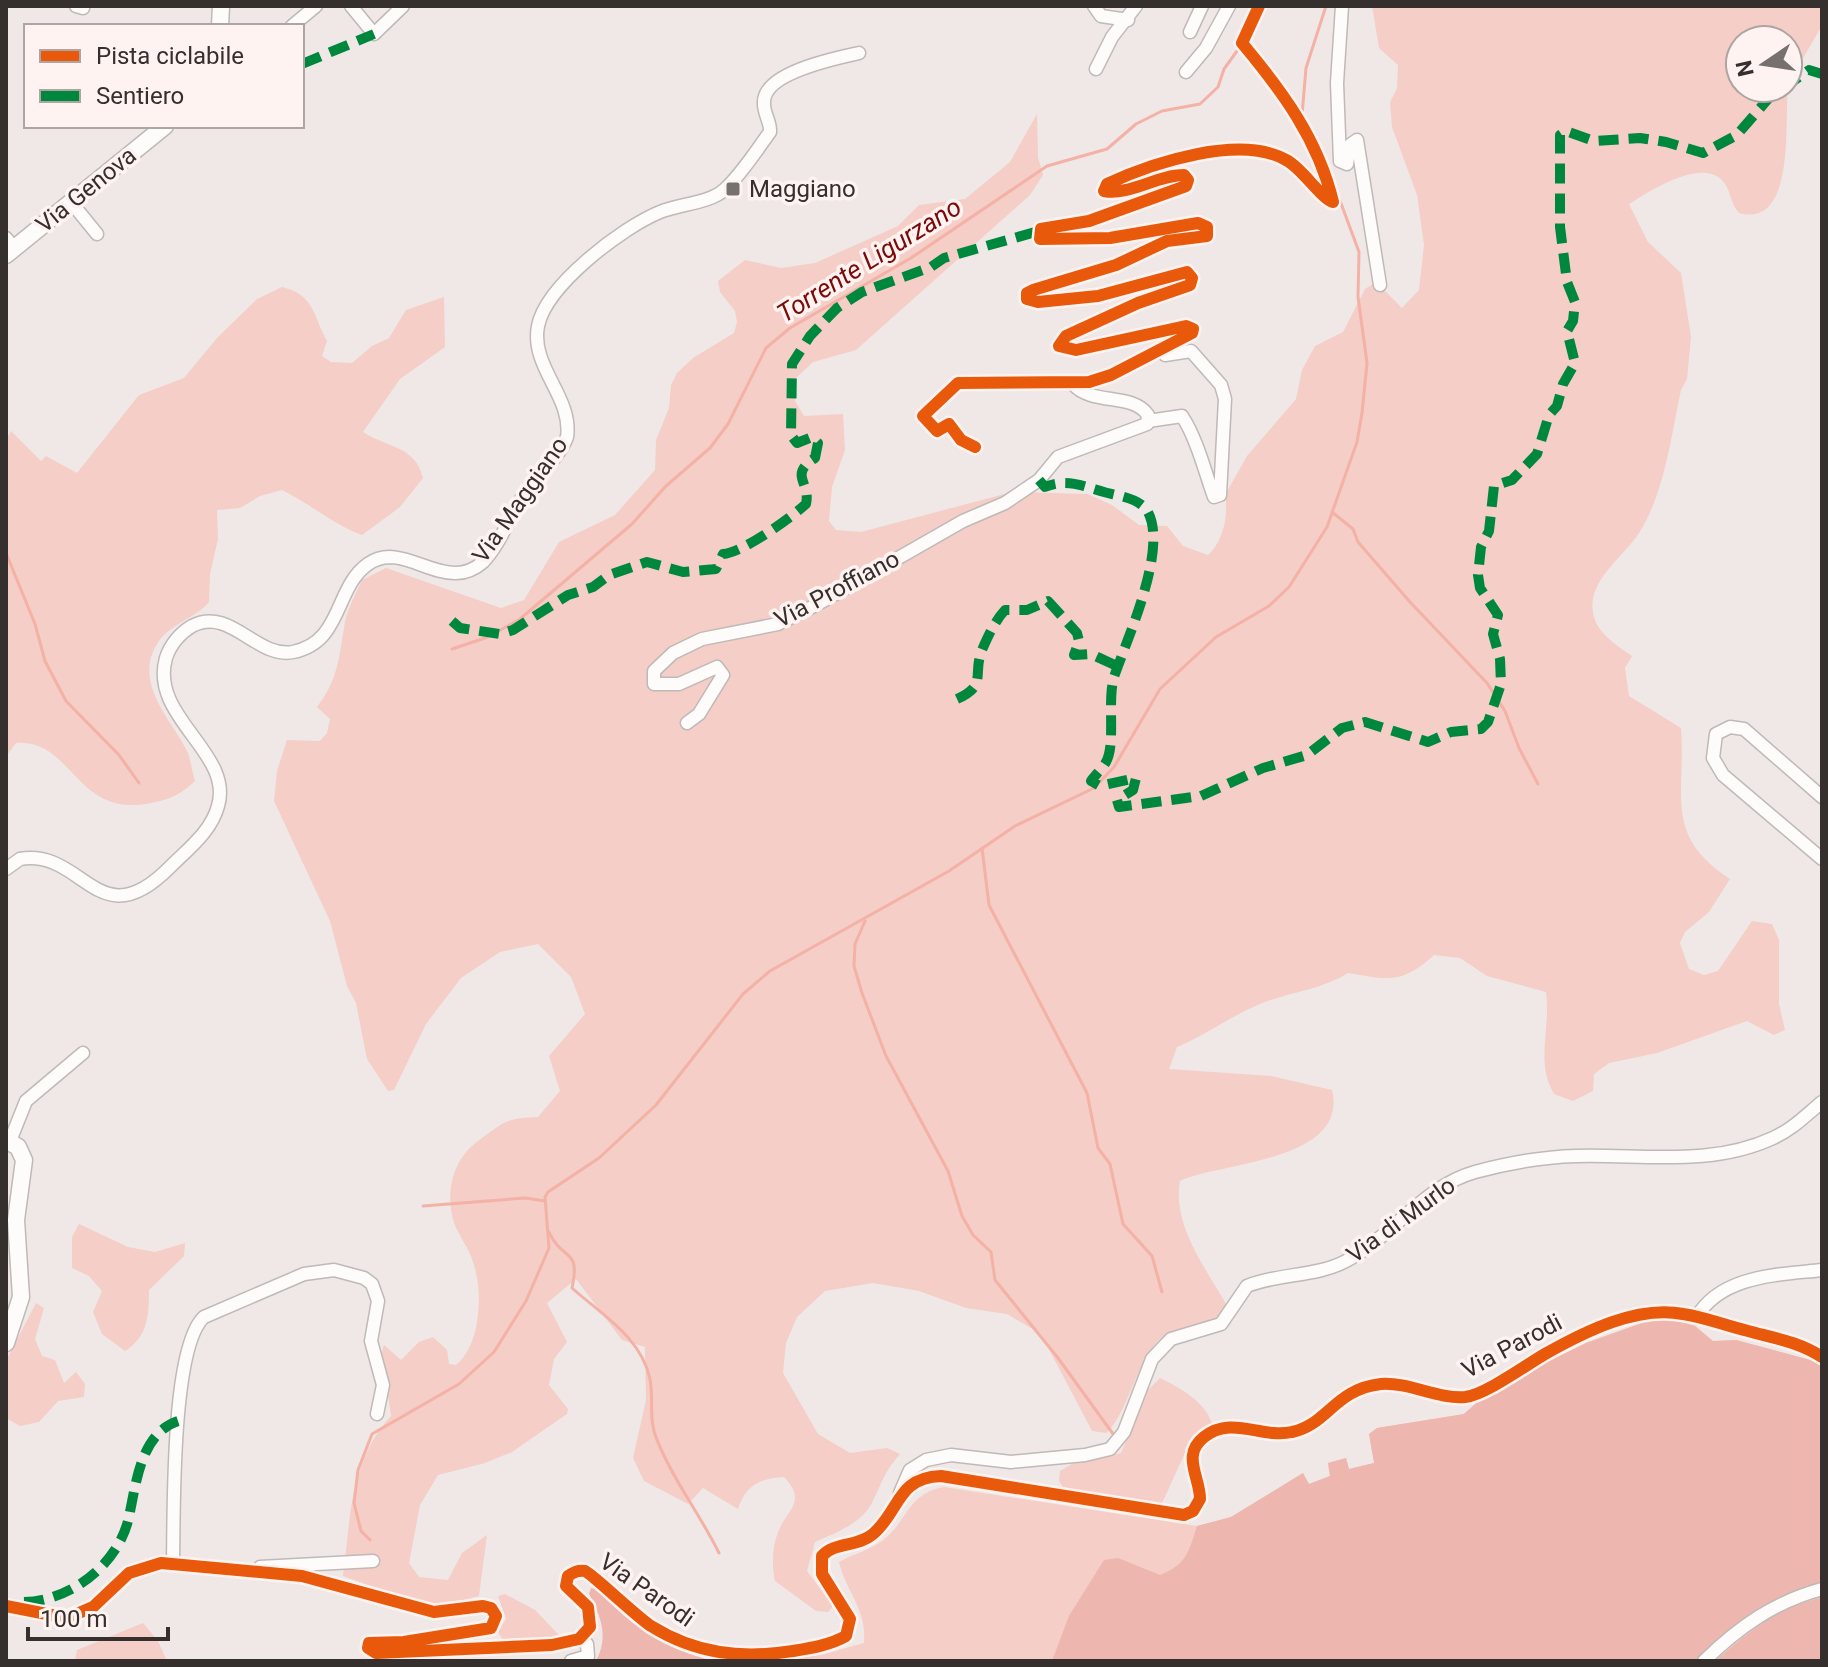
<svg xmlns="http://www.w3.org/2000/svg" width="1828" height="1667" viewBox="0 0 1828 1667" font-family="Roboto,sans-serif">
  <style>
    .green { fill: #f4cec7 }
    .forest { fill: #edb6ae }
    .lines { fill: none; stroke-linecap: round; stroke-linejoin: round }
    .stream { stroke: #f4b1a6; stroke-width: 3 }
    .minor-casing { stroke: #bfb9b7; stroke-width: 15 }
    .major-casing { stroke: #bfb9b7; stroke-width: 19 }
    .minor { stroke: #fdfcfb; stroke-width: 12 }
    .major { stroke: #fdfcfb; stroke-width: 16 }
    .quiet { stroke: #00873e; stroke-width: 10; stroke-dasharray: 20 10; stroke-linecap: butt }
    .cycleway-casing { stroke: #fff3f1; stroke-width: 17 }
    .cycleway { stroke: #e8590c; stroke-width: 12 }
    .poi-dot { fill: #76706e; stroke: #fff3f1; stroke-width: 3 }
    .labels { text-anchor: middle; stroke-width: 7; stroke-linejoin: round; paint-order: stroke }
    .poi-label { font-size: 24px; fill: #352f2e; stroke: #fff3f1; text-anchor: start }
    .street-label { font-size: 24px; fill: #352f2e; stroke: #fff3f1 }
    .water-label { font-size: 26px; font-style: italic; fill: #7b0907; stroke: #fff3f1 }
  </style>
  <rect width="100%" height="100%" fill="#f0e8e6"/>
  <g class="green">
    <path d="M1372 6H1822L1820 29 1788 84V40H1740V88H1788C1784 117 1797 229 1739 213 1730 204 1731 189 1722 180 1701 158 1649 191 1629 204L1648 242 1681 273 1691 337 1687 379 1681 390C1671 436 1665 492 1639 533 1624 557 1584 582 1594 617 1599 635 1618 646 1632 656L1625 668 1629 696 1681 728C1686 797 1663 835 1730 879L1709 912 1685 932 1680 943 1689 969 1704 975 1718 971 1752 921 1772 924 1779 940V1004L1785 1030 1774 1035 1747 1021 1657 1053 1609 1063 1594 1074 1593 1091 1573 1101 1554 1094C1535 1062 1551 1030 1546 992L1487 976 1460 958 1434 955C1402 984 1389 980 1348 973 1321 990 1289 992 1260 1004 1231 1016 1206 1035 1177 1047L1169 1069 1271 1076 1332 1090C1349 1162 1220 1162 1180 1181 1172 1224 1205 1267 1226 1304L1224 1312C1207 1331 1175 1323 1157 1342 1136 1365 1125 1418 1106 1433L1092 1431 1041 1334 1007 1314 966 1308 919 1291 873 1283 825 1291 797 1317 786 1343 783 1373 818 1434 850 1453 887 1448 900 1454C884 1472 882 1483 872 1503 861 1524 835 1533 815 1542L807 1571 833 1606 828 1612 816 1611 775 1581C772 1567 772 1549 777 1535 785 1510 809 1503 784 1477 760 1478 745 1486 738 1509L703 1488 688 1504 644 1481 633 1458 646 1400 645 1347 622 1340 576 1279 547 1303 567 1342 554 1359 549 1385 568 1409 567 1414 512 1452 485 1463 438 1475 420 1505 409 1563 419 1577 448 1580 462 1553 487 1535 479 1596 442 1606 419 1603 343 1576C351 1517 349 1462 391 1416 390 1397 377 1358 384 1345L401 1360 419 1342 433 1337 447 1350 449 1364 456 1365C468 1355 475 1337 477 1322 480 1301 480 1283 473 1262 469 1248 459 1236 454 1223 445 1193 452 1160 478 1141 504 1122 506 1118 538 1117L560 1091 549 1056 585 1014 571 977 538 944 500 952 461 978 426 1024 394 1090 388 1091 367 1059 356 1003 347 986 330 921 274 801 277 771 287 740 320 741 327 733 330 719 317 707C339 679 339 655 345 622 348 608 356 593 362 580L386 568 501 608 524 600 559 542 615 515 655 470 656 440 669 408 671 385 677 373 693 358 734 333 737 322 735 311 720 292 718 281 745 260 781 268 815 263 898 226 919 205 965 199 1010 162 1037 114 1038 157 1043 175 1030 195 856 350 813 362 796 378 795 401 804 416 843 414 845 450 832 487 829 521 836 530 861 532 1012 492 1087 494 1112 505 1139 525 1167 526 1183 546 1208 555C1223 542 1229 515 1225 495L1247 456 1296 399 1302 370 1315 346 1343 332 1365 289 1376 282 1402 308 1419 290 1424 245 1417 195 1392 127 1390 102 1397 88 1398 65 1379 48Z"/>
    <path d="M282 287C315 295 313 316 327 341L322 356 331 362 352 363 372 346 389 338 406 310 444 297 445 347 400 379 363 432C387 448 415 445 423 478L400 507 362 535C334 525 309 503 282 490L260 496 240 508 217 510 218 539 210 574 209 602C195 619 170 623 157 644 133 683 171 719 187 751 191 760 192 772 195 781 180 795 171 799 151 803 75 819 73 738 16 743L8 754 6 770V440L11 431 41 461 46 456 77 473 139 395 184 378 217 338 257 299Z"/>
    <path d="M79 1224 128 1247 155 1252 185 1243 184 1256 149 1290C149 1314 148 1337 125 1351L102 1334 93 1312 102 1291 89 1276 72 1268V1237Z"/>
    <polygon points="36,1303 44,1308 35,1339 42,1356 55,1360 64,1383 76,1372 85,1384 84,1397 58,1401 39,1422 20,1426 6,1418 6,1361"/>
    <path d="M1653 1319 1695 1326 1713 1341 1736 1340 1814 1361 1822 1367V1583C1762 1603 1741 1619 1695 1661H770L821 1655 864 1643C867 1609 846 1592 839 1562 851 1555 867 1551 879 1543 909 1523 905 1494 944 1487L1197 1526 1231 1517 1303 1473 1309 1484 1330 1476 1328 1463 1346 1458 1349 1469 1374 1463 1369 1434 1377 1428 1464 1414 1483 1397 1543 1364 1586 1343Z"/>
    <path d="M1160 1378C1179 1387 1206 1402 1212 1424L1193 1435 1163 1501 1158 1506 1065 1490 1059 1481 1060 1471 1072 1464 1121 1453 1147 1391Z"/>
    <polygon points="505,1594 535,1610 560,1636 534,1641 504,1642 498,1632 506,1619 498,1596"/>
    <polygon points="143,1623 158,1641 167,1661 75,1661 77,1650"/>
  </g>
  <g class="forest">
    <path d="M1653 1319H1674L1695 1326 1713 1341 1736 1340 1814 1361 1822 1367V1583C1762 1603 1741 1619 1695 1661H1052L1069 1616 1104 1560 1118 1558 1160 1575C1186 1565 1189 1552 1197 1526L1231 1517 1303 1473 1309 1484 1330 1476 1328 1463 1346 1458 1349 1469 1374 1463 1369 1434 1377 1428 1464 1414 1483 1397 1543 1364 1586 1343Z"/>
    <path d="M591 1588 597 1589C629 1625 666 1650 714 1661H596C609 1637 601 1616 589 1594Z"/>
    <path d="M1822 1597V1661H1715C1752 1629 1774 1610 1822 1597Z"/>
  </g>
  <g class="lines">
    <g class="stream">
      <polyline points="1302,115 1306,68 1326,6"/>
      <polyline points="1310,128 1321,149"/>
      <polyline points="1332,512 1353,529 1358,542 1410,602 1487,683 1505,711 1519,748 1538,784"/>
      <polyline points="6,553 35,624 45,661 66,701 119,755 139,783"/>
      <polyline points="452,649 488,637 520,619 632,524 666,486 710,448 728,424 766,348 790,328 911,258 1047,166 1107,149 1136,124 1162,111 1200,104 1218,87 1224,69 1237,51"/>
      <polyline points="982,848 989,905 1087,1093 1098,1148 1110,1164 1123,1224 1152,1256 1162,1292"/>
      <polyline points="865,921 855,944 854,966 862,993 886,1056 948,1171 962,1216 973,1235 991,1252 995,1280 1058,1358 1116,1438"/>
      <polyline points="423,1206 525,1198 545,1201"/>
      <path d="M549 1232C562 1262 581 1246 572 1288 602 1315 641 1337 650 1379 654 1400 648 1419 657 1440 674 1482 700 1514 719 1553"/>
      <polyline points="370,1540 361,1531 354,1503 358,1470 372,1434 459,1384 494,1352 526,1301 549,1248 545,1197 548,1192 599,1158 656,1105 743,994 770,971 949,871 1015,826 1094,788 1114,767 1160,689 1216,637 1269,606 1289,587 1327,527 1357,442 1362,413 1367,363 1358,297 1359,252 1332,179"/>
    </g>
    <defs>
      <g id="minor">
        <polyline points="76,6 83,8"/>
        <polyline points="351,6 374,34 403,6"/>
        <polyline points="1094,6 1101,16 1128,20"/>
        <polyline points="1342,6 1337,83 1340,161 1347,164 1350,145 1357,140 1380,285"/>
        <polyline points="292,26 316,6"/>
        <polyline points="1190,32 1202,6"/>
        <polyline points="1096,69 1112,37 1136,6"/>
        <polyline points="1186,72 1206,48 1229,6"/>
        <polyline points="71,202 97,234"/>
        <polyline points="6,238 14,248"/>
        <path d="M1148 421 1182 416C1197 439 1205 472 1214 497L1220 495 1225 399 1221 385 1191 351 1165 355"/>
        <path d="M975 447 961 440 949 424 937 431 923 416 958 383 1089 382 1111 375 1192 333 1193 329 1186 326 1076 350 1059 346 1066 336 1138 303 1190 285 1192 278 1187 272 1098 296 1038 302 1027 299V293L1033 290 1116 265 1167 241 1207 236V227L1198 223 1110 238 1040 239 1041 229 1089 221 1186 186 1188 180 1184 175C1157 175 1129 196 1104 191L1107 184C1152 163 1242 133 1288 161 1303 170 1322 199 1333 202 1318 139 1282 91 1242 43L1259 6"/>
        <path d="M687 723 699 714 723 675 717 667 679 684H654V671L673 653 702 639 778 624 816 605 963 521 1005 503 1039 480 1058 457 1147 424 1148 415C1132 392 1092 406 1073 384"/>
        <polyline points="1822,797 1744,729 1730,727 1716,734 1713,758 1723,775 1822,859"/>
        <path d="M6 869 20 859C84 848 98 940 170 867 188 849 211 832 218 806 234 753 149 717 166 658 170 645 180 633 192 626 230 606 257 659 293 652 343 642 334 588 368 564 396 544 427 574 456 573 466 573 475 569 483 562 502 542 511 512 527 490 540 472 559 458 567 437 573 397 530 367 538 326 546 285 623 227 660 212 679 204 710 203 724 190 741 175 756 151 770 132 771 122 763 113 764 102 764 72 837 58 859 53"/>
        <polyline points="10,1141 26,1101 83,1053"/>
        <path d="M1696 1318C1721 1275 1777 1275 1822 1270"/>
        <path d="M900 1493 910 1470 926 1460 951 1455 1011 1462 1085 1455 1110 1449 1124 1432 1152 1359 1171 1339 1221 1324 1247 1286C1279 1273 1316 1277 1346 1261 1393 1236 1424 1186 1475 1172 1508 1163 1542 1157 1576 1156 1642 1154 1711 1167 1773 1138 1793 1129 1806 1115 1822 1102"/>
        <path d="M173 1563C174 1514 171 1347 204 1317L304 1274 334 1270 364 1278 372 1284 378 1301 371 1341 383 1385 377 1414"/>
        <polyline points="260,1567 373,1561"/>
        <path d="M6 1606 67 1618 93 1607 129 1573 161 1563 302 1576 434 1612 483 1606 491 1608 496 1616 491 1628 404 1642 369 1643 368 1648 376 1653 552 1645 579 1639 590 1627 588 1607 566 1586 568 1576C574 1572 578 1570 585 1571 591 1573 637 1617 651 1626 696 1654 741 1659 793 1651 811 1648 830 1645 846 1636L850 1619 822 1574V1556C834 1542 858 1547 873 1534 901 1510 896 1478 941 1476L1184 1515 1193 1511 1200 1499C1200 1477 1181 1455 1204 1437 1232 1415 1262 1439 1292 1432 1327 1425 1335 1389 1381 1384 1409 1382 1437 1399 1465 1397 1485 1395 1526 1365 1545 1354 1584 1332 1637 1305 1683 1314 1705 1317 1726 1326 1748 1331 1774 1338 1799 1342 1822 1357"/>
        <polyline points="571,1661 588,1656 587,1644 579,1639"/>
        <path d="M1704 1661C1739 1627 1774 1602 1822 1589"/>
      </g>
      <g id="major">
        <polyline points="220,26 221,6"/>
        <polyline points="6,255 165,126"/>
        <polyline points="6,1140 18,1147 24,1160 16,1220 21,1297 6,1343"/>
      </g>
    </defs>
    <use href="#minor" class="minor-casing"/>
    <use href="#major" class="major-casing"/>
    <use href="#minor" class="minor"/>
    <use href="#major" class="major"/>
    <g class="quiet">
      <polyline points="302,64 374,34"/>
      <path d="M1039 480 1045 487C1066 478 1083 486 1104 492 1118 496 1140 498 1148 512 1168 550 1127 639 1114 677 1107 701 1116 745 1106 762 1102 769 1095 775 1091 781L1100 786 1136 778 1133 790 1117 800 1119 807 1201 796 1263 768 1307 755 1342 728 1365 722 1428 742 1451 732 1481 729 1488 722 1501 684 1500 659 1493 634 1498 615 1480 588 1478 575 1481 547 1489 531 1494 486 1512 480 1537 454 1549 415 1557 406 1563 384 1575 363 1567 331 1573 321 1575 302 1567 282 1560 227V135L1566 131 1594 141 1640 138 1666 142 1703 153 1737 135 1768 99 1809 70 1822 74"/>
      <path d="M452 621 460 628 500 634 513 630 568 595 593 587 609 575 647 562 683 572 716 569 723 554C744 552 789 519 806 504 811 482 788 475 815 458L818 443 812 437 797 443 791 435 792 364 810 336 837 308 862 292 931 267 944 258 1039 231"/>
      <path d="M957 699C988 685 972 675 982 650 988 636 995 621 1005 610H1027L1048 601 1077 633 1079 641 1074 655 1091 654 1119 667"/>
      <path d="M24 1602C70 1601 116 1566 128 1521 136 1487 139 1434 178 1421"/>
    </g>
    <defs>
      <g id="cycleway">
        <path d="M975 447 961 440 949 424 937 431 923 416 958 383 1089 382 1111 375 1192 333 1193 329 1186 326 1076 350 1059 346 1066 336 1138 303 1190 285 1192 278 1187 272 1098 296 1038 302 1027 299V293L1033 290 1116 265 1167 241 1207 236V227L1198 223 1110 238 1040 239 1041 229 1089 221 1186 186 1188 180 1184 175C1157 175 1129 196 1104 191L1107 184C1152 163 1242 133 1288 161 1303 170 1322 199 1333 202 1318 139 1282 91 1242 43L1259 6"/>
        <path d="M6 1606 67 1618 93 1607 129 1573 161 1563 302 1576 434 1612 483 1606 491 1608 496 1616 491 1628 404 1642 369 1643 368 1648 376 1653 552 1645 579 1639 590 1627 588 1607 566 1586 568 1576C574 1572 578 1570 585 1571 591 1573 637 1617 651 1626 696 1654 741 1659 793 1651 811 1648 830 1645 846 1636L850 1619 822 1574V1556C834 1542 858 1547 873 1534 901 1510 896 1478 941 1476L1184 1515 1193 1511 1200 1499C1200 1477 1181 1455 1204 1437 1232 1415 1262 1439 1292 1432 1327 1425 1335 1389 1381 1384 1409 1382 1437 1399 1465 1397 1485 1395 1526 1365 1545 1354 1584 1332 1637 1305 1683 1314 1705 1317 1726 1326 1748 1331 1774 1338 1799 1342 1822 1357"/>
      </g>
    </defs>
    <use href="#cycleway" class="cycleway-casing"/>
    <use href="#cycleway" class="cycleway"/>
  </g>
  <rect class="poi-dot" x="725" y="181" width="16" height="16" rx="4"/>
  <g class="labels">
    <g class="poi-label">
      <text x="749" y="197">Maggiano</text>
    </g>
    <g class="street-label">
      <text transform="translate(86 190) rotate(-39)" y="8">Via Genova</text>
      <text transform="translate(520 500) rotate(-55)" y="8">Via Maggiano</text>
      <text transform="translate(837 589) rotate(-28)" y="8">Via Proffiano</text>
      <text transform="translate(1401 1220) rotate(-36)" y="8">Via di Murlo</text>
      <text transform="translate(1512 1346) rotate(-28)" y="8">Via Parodi</text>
      <text transform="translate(647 1590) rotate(35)" y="8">Via Parodi</text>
    </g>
    <g class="water-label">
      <text transform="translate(869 260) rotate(-32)" y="9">Torrente Ligurzano</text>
    </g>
  </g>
  <rect width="1828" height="1667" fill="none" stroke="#352f2e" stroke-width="16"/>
  <rect x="24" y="24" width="280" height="104" fill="#fff3f1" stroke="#aea5a3" stroke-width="2"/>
  <rect x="40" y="50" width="40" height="12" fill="#e8590c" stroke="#aea5a3" stroke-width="2"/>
  <text x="96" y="64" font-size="24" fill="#352f2e">Pista ciclabile</text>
  <rect x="40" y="90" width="40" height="12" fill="#00873e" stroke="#aea5a3" stroke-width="2"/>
  <text x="96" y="104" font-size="24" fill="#352f2e">Sentiero</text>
  <g transform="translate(1764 64) rotate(257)"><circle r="38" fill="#fff3f1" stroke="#aea5a3" stroke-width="2"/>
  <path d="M0-6L14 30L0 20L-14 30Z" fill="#76706e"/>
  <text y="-12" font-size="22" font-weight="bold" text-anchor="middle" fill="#352f2e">N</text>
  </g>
  <path d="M28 1627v12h140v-12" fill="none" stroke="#352f2e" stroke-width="4"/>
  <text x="40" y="1627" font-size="24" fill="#352f2e" stroke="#fff3f1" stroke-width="6" paint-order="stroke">100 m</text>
</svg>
